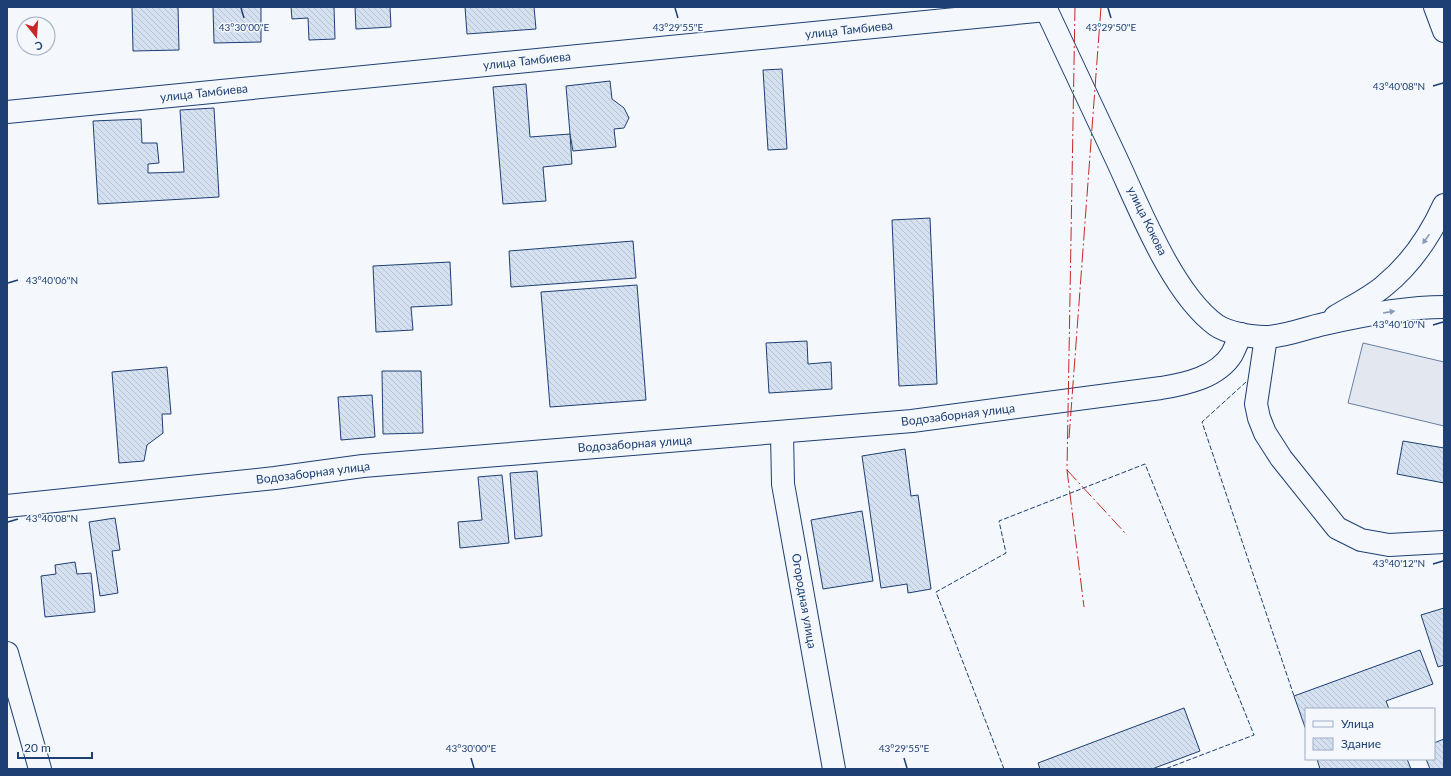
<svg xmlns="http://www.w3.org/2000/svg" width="1451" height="776" viewBox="0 0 1451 776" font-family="Lato,sans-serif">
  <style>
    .parking { fill: #e3e8f0; stroke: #687fa3 }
    .building { fill: url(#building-back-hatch); stroke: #1d3f73 }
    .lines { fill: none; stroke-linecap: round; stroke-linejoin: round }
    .minor-casing { stroke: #1d3f73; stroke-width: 24 }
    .minor { stroke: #f4f7fb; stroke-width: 22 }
    .fence { stroke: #1d3f73; stroke-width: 1; stroke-dasharray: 5 2; stroke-linecap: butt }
    .power { stroke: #c62828; stroke-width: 1; stroke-dasharray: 14 3 2 3; stroke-linecap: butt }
    .oneway { fill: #889bb7 }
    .ticks { fill: none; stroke: #1d3f73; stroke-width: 1.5 }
    .labels { text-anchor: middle; stroke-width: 3; stroke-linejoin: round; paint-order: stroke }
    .street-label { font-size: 12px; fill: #1d3f73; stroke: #f4f7fb }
    .ticks-label { font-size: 10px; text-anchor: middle; fill: #1d3f73; stroke: #f4f7fb; stroke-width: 3; stroke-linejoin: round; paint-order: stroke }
  </style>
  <defs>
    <pattern id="building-back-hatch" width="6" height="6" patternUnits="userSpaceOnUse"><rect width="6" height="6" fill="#d5e0f0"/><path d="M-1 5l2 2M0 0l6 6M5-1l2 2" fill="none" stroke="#b6c1d1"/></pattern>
  </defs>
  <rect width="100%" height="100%" fill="#f4f7fb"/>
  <polygon class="parking" points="1363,343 1444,362 1444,426 1348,403"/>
  <g class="building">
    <polygon points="132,7 178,7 179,50 133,51"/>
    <polygon points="213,7 261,7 261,42 214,43"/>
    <polygon points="291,7 334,7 335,39 309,40 308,18 292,19"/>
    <polygon points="355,7 390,7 391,27 356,29"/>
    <polygon points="465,7 534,7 536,29 467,34"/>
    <polygon points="782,69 787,149 768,150 763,70"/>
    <polygon points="610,81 612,99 624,108 629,118 624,128 614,129 616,147 573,151 570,134 566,86"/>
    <polygon points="526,84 530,137 570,134 572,164 543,167 546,201 503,204 493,87"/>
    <polygon points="214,108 219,197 98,204 93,121 141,119 142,143 157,143 159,163 148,164 148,173 184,172 180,110"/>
    <polygon points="930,218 937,384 899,386 892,220"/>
    <polygon points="633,241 636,278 511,287 509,251"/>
    <polygon points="450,262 452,305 411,307 413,330 376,332 373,266"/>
    <polygon points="637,285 646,400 550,407 541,292"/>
    <polygon points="807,341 808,364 831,362 832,389 769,393 766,343"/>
    <polygon points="167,367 171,414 162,414 163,433 147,445 144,461 119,463 112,372"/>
    <polygon points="382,371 421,371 423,433 383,434"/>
    <polygon points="372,395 375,437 341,440 338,397"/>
    <polygon points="1403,441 1444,448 1444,483 1397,474"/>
    <polygon points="905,449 911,496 918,495 931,589 908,593 907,584 881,588 862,456"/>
    <polygon points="537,471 542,536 515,539 510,473"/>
    <polygon points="502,475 509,543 460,548 458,522 482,520 478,477"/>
    <polygon points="862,511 873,581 823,589 811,520"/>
    <polygon points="115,518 120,550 112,551 118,593 100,596 89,522"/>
    <polygon points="75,562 77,574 91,573 95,612 45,617 41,576 56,574 55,565"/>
    <polygon points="1444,608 1444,665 1438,667 1421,615"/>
    <polygon points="1420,650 1433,684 1386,701 1389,709 1306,709 1306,730 1294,696"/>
    <polygon points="1184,708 1200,751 1152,769 1040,769 1038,763"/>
    <polygon points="1444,739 1444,769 1430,769 1426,759 1434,759 1434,743"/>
    <polygon points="1317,759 1407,759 1411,769 1320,769"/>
  </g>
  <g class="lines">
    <defs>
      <g id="minor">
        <path d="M1045 7C1068 57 1092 107 1116 158 1139 207 1172 293 1216 325 1227 333 1252 337 1265 337 1285 337 1305 328 1324 324 1363 315 1404 307 1444 307"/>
        <polyline points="1435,7 1444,31"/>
        <polyline points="7,112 1047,10"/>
        <path d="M1335 317C1351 307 1370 298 1384 286 1411 264 1430 236 1444 205"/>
        <polyline points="1266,337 1256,404 1259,418 1265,433 1281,458 1337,528 1361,540 1389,545 1444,542"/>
        <polyline points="782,433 783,484 834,769"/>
        <path d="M7 506 275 478 363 466 912 421 1161 388C1186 384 1218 377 1232 354 1235 348 1238 341 1241 334"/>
        <polyline points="7,653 40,769"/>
      </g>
    </defs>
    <use href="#minor" class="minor-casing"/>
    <use href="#minor" class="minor"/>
    <g class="fence">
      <polyline points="1246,382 1202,422 1294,696"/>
      <polyline points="1004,769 936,592 1006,553 999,521 1145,464 1254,735 1165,769"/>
    </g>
    <g class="power">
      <polyline points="1075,7 1067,470 1084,607"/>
      <polyline points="1069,438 1101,7"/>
      <polyline points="1067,470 1127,535"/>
    </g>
  </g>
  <defs><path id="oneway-solid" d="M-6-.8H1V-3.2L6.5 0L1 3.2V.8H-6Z"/></defs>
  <g class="oneway">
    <use href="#oneway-solid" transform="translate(1426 239) rotate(125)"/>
    <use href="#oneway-solid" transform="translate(1389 312) rotate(-9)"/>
  </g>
  <path class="ticks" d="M241 8 244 18M675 8 678 18M1108 8 1111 18M1433 86 1443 83M8 283 18 280M1433 325 1443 322M8 522 18 519M1433 564 1443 561M471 758 474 768M904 758 907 768"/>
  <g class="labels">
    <g class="street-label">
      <text transform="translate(849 30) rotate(-6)" y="4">улица Тамбиева</text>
      <text transform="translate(527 61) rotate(-6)" y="4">улица Тамбиева</text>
      <text transform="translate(204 93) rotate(-6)" y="4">улица Тамбиева</text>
      <text transform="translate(1147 221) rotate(64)" y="4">улица Кокова</text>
      <text transform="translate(958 415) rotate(-7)" y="4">Водозаборная улица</text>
      <text transform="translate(635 444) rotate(-4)" y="4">Водозаборная улица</text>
      <text transform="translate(313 473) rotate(-7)" y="4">Водозаборная улица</text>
      <text transform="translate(804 601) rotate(80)" y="4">Огородная улица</text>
    </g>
  </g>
  <g class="ticks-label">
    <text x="244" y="31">43°30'00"E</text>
    <text x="678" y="31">43°29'55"E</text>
    <text x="1111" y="31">43°29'50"E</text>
    <text x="1399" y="90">43°40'08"N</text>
    <text x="52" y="284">43°40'06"N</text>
    <text x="1399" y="328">43°40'10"N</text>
    <text x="52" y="522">43°40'08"N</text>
    <text x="1399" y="567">43°40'12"N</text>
    <text x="471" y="752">43°30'00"E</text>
    <text x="904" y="752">43°29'55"E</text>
  </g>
  <rect width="1451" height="776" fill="none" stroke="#1d3f73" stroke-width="16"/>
  <rect x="1305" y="708" width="130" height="52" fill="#f4f7fb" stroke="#9eadc5"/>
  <rect x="1313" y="721" width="20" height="6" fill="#f4f7fb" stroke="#9eadc5"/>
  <text x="1341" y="728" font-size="12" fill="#1d3f73">Улица</text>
  <rect x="1313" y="738" width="20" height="12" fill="url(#building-back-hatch)" stroke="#9eadc5"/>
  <text x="1341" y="748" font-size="12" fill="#1d3f73">Здание</text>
  <g transform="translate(36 36) rotate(163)"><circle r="19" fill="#f4f7fb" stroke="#9eadc5"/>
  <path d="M0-3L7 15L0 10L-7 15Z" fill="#c62828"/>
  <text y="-6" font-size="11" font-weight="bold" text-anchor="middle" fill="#1d3f73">С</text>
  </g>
  <path d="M18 752v6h74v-6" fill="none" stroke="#1d3f73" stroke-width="2"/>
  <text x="24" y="752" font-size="12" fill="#1d3f73" stroke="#f4f7fb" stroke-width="3" paint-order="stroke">20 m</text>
</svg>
